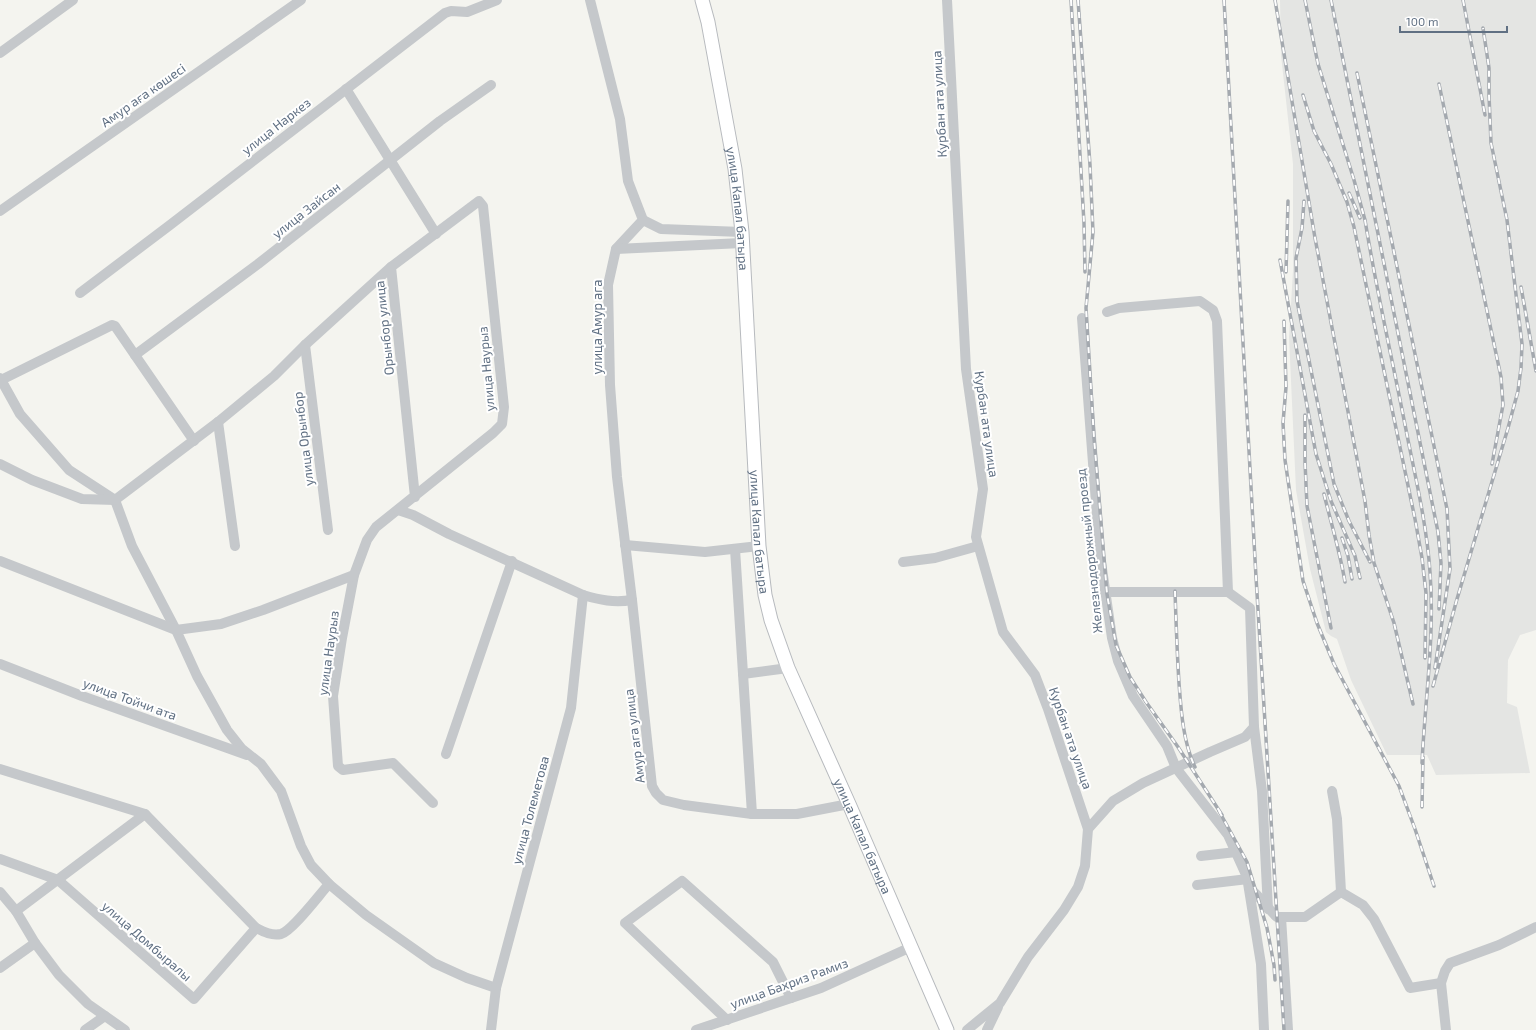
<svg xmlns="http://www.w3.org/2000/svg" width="1536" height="1030" viewBox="0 0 1536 1030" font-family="'Exo 2',sans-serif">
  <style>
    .built { fill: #e4e5e3 }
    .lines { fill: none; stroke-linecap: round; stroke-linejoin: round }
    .major-casing { stroke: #b7babe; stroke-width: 15 }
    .minor { stroke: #c5c8cb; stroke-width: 10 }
    .major { stroke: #fff; stroke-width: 13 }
    .rail-casing { stroke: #a4a9af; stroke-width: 3.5 }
    .rail { stroke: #fff; stroke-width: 2; stroke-dasharray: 6; stroke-linecap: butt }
    .labels { text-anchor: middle; stroke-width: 4; stroke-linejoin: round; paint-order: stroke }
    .street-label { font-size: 13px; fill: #607083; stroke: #fff }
  </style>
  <rect width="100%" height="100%" fill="#f4f4ef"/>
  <polygon class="built" points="1280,0 1536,0 1536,630 1520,635 1508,660 1507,703 1517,707 1530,773 1436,775 1427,755 1387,755 1351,680 1337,639 1331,636 1326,632 1310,569 1296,490 1289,337 1293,271 1293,164 1281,55"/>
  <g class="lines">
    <defs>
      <g id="major">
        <path id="s1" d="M702 0 708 22 735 169 742 232 759 546 765 595 771 620 788 668 849 804 947 1030"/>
      </g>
    </defs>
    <use href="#major" class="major-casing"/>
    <g class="minor">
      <polyline points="590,0 620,119 628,181 643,220 616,249 608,285 610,385 617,477 632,600 652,786 656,793 663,800 684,805 752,814"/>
      <polyline points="947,0 966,369 983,489 976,537 1003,632 1035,675 1048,709 1088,829"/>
      <polyline points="0,53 73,0"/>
      <polyline points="346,89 436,234"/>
      <polyline points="0,211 301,0"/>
      <polyline points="643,220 661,229 742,232"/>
      <polyline points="616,249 742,243"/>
      <polyline points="80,293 170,225 445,13 451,11 467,12 497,0"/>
      <polyline points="1107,312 1119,308 1200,301 1213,310 1217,321 1228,592"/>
      <polyline points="1082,318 1100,555 1112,638 1118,661 1133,696 1167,746 1176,768 1228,835 1247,877 1261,964 1264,1030"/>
      <polyline points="305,345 328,530"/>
      <polyline points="135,355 258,264 440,121 491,85"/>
      <polyline points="0,378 20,414 69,470 115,500 132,546 176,630 197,676 227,730 242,749 261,764 281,791 301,846 311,865 329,884 366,915 434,963 467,978 496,988"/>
      <polyline points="1,380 112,325 115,326 194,441"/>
      <polyline points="218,422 235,546"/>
      <polyline points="0,464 32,480 82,499 115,500 218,422 274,376 305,345 391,267"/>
      <polyline points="415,497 391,267 479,201 483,206 504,407 502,424 493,433 376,527 367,540 354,575 342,638 333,696 338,766 343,770 393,763 433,803"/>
      <path d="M398 510 413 515 449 534 583 595C600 600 614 603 632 600"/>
      <polyline points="625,545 705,552 759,546"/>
      <polyline points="735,549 752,814 797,814 849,804"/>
      <polyline points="0,561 176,630 221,624 263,610 354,575"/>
      <polyline points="903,562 935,558 978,546"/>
      <polyline points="0,664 82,696 247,755"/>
      <polyline points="743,674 788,668"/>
      <polyline points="1254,727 1262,791 1268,909"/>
      <polyline points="446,754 512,561"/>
      <path d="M0 769 145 814 256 928C264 932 272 936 281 934 293 930 319 895 329 884"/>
      <polyline points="1332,791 1337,819 1341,892"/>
      <polyline points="1201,856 1236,852"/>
      <polyline points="0,859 58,880 194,999 256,928"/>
      <polyline points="1197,885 1248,879"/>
      <path d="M1249 888C1260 896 1267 908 1277 917H1305L1341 892 1363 905 1374 919 1410 988 1441 983 1445 971 1450 963 1499 945 1536 927"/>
      <polyline points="0,892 16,911 35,943 59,975 88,1004 125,1030"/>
      <polyline points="16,911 145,814"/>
      <polyline points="1281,917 1288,1030"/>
      <polyline points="0,968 35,943"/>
      <polyline points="1441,983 1446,1030"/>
      <polyline points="727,1020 625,923 682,881 773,962 791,998"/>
      <polyline points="85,1030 105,1016"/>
      <polyline points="491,1030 496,988 571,708 583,595"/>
      <polyline points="696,1030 821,988 911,947"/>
      <polyline points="967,1030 1000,1003 1028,957 1064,910 1078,887 1085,866 1088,829 1113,801 1143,783 1210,752 1245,737 1254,727 1250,608 1228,592 1105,592"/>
      <polyline points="987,1030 998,1007"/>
    </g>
    <use href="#major" class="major"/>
    <defs>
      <g id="rail">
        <polyline points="1071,0 1084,223 1085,272"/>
        <polyline points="1078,0 1090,165 1093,232 1086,308 1094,438 1107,594 1116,645 1130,677 1146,702 1178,747 1222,815"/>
        <polyline points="1224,0 1256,577 1284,1030"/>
        <polyline points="1275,0 1315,238 1365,501 1369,535 1374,563 1394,623 1413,704"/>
        <path d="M1305 0 1318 64 1354 180 1365 220C1377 294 1394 367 1408 440 1417 484 1427 528 1430 572 1435 636 1425 699 1422 763"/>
        <polyline points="1331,0 1438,532 1441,563 1439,609"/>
        <polyline points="1463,0 1485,115"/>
        <polyline points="1357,73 1447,509 1450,569 1435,668"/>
        <polyline points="1439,84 1501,377 1503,405 1492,464"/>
        <polyline points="1303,95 1314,131 1331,164 1347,202 1354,227 1415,519 1422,558 1426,593 1425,658"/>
        <polyline points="1349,193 1360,218"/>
        <polyline points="1304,201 1302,228 1296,258 1297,301 1334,484 1349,521 1370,562"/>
        <polyline points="1280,260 1316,454 1331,501 1355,556 1360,578"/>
        <polyline points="1286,272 1288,201"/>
        <polyline points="1521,287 1536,371"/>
        <polyline points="1284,321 1286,387 1283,423 1285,460 1303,581 1317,623 1334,664 1399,786 1415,829 1434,886"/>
        <polyline points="1305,415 1305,462 1307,506 1331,628"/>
        <path d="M1324 494C1331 523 1340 552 1345 582"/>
        <polyline points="1342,538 1348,556 1352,579"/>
        <path d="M1175 591C1176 621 1177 652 1179 683 1181 710 1183 742 1195 767"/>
        <polyline points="1433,686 1457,599 1508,428 1518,391 1521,368 1522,344 1507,220 1491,143 1489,95 1489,68 1483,28"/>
        <polyline points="1422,807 1423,757"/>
        <polyline points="1219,811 1247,862 1267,928 1274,965 1275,980"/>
      </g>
    </defs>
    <use href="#rail" class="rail-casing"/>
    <use href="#rail" class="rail"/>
  </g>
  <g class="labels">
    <g class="street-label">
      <text transform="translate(143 95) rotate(-35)" y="5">Амур аға көшесі</text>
      <text transform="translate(939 104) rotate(-93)" y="5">Курбан ата улица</text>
      <text transform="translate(276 126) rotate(-38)" y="5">улица Наркез</text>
      <text dy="5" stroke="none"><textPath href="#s1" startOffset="212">улица Капал батыра</textPath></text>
      <text transform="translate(306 210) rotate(-38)" y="5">улица Зайсан</text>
      <text transform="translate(597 327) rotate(-90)" y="5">улица Амур ага</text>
      <text transform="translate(384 328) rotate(-96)" y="5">Орынбор улица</text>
      <text transform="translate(486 369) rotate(-95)" y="5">улица Наурыз</text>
      <text transform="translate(987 424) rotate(82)" y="5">Курбан ата улица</text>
      <text transform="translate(303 439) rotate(-97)" y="5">улица Орынбор</text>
      <text dy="5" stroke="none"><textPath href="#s1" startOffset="536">улица Капал батыра</textPath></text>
      <text transform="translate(1089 551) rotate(-96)" y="5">Железнодорожный проезд</text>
      <text transform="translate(328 653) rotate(-82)" y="5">улица Наурыз</text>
      <text transform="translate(130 699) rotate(20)" y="5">улица Тойчи ата</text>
      <text transform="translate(634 736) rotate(-97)" y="5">Амур ага улица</text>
      <text transform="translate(1071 738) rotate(71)" y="5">Курбан ата улица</text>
      <text transform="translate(530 810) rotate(-75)" y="5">улица Толеметова</text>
      <text dy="5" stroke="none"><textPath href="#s1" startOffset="860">улица Капал батыра</textPath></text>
      <text transform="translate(147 941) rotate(41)" y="5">улица Домбыралы</text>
      <text transform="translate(789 983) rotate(-20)" y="5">улица Бахриз Рамиз</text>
    </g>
  </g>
  <path d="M1400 26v6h107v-6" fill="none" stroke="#607083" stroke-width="2"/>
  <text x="1406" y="26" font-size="12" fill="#607083" stroke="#ffffff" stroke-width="3" paint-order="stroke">100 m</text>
</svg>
